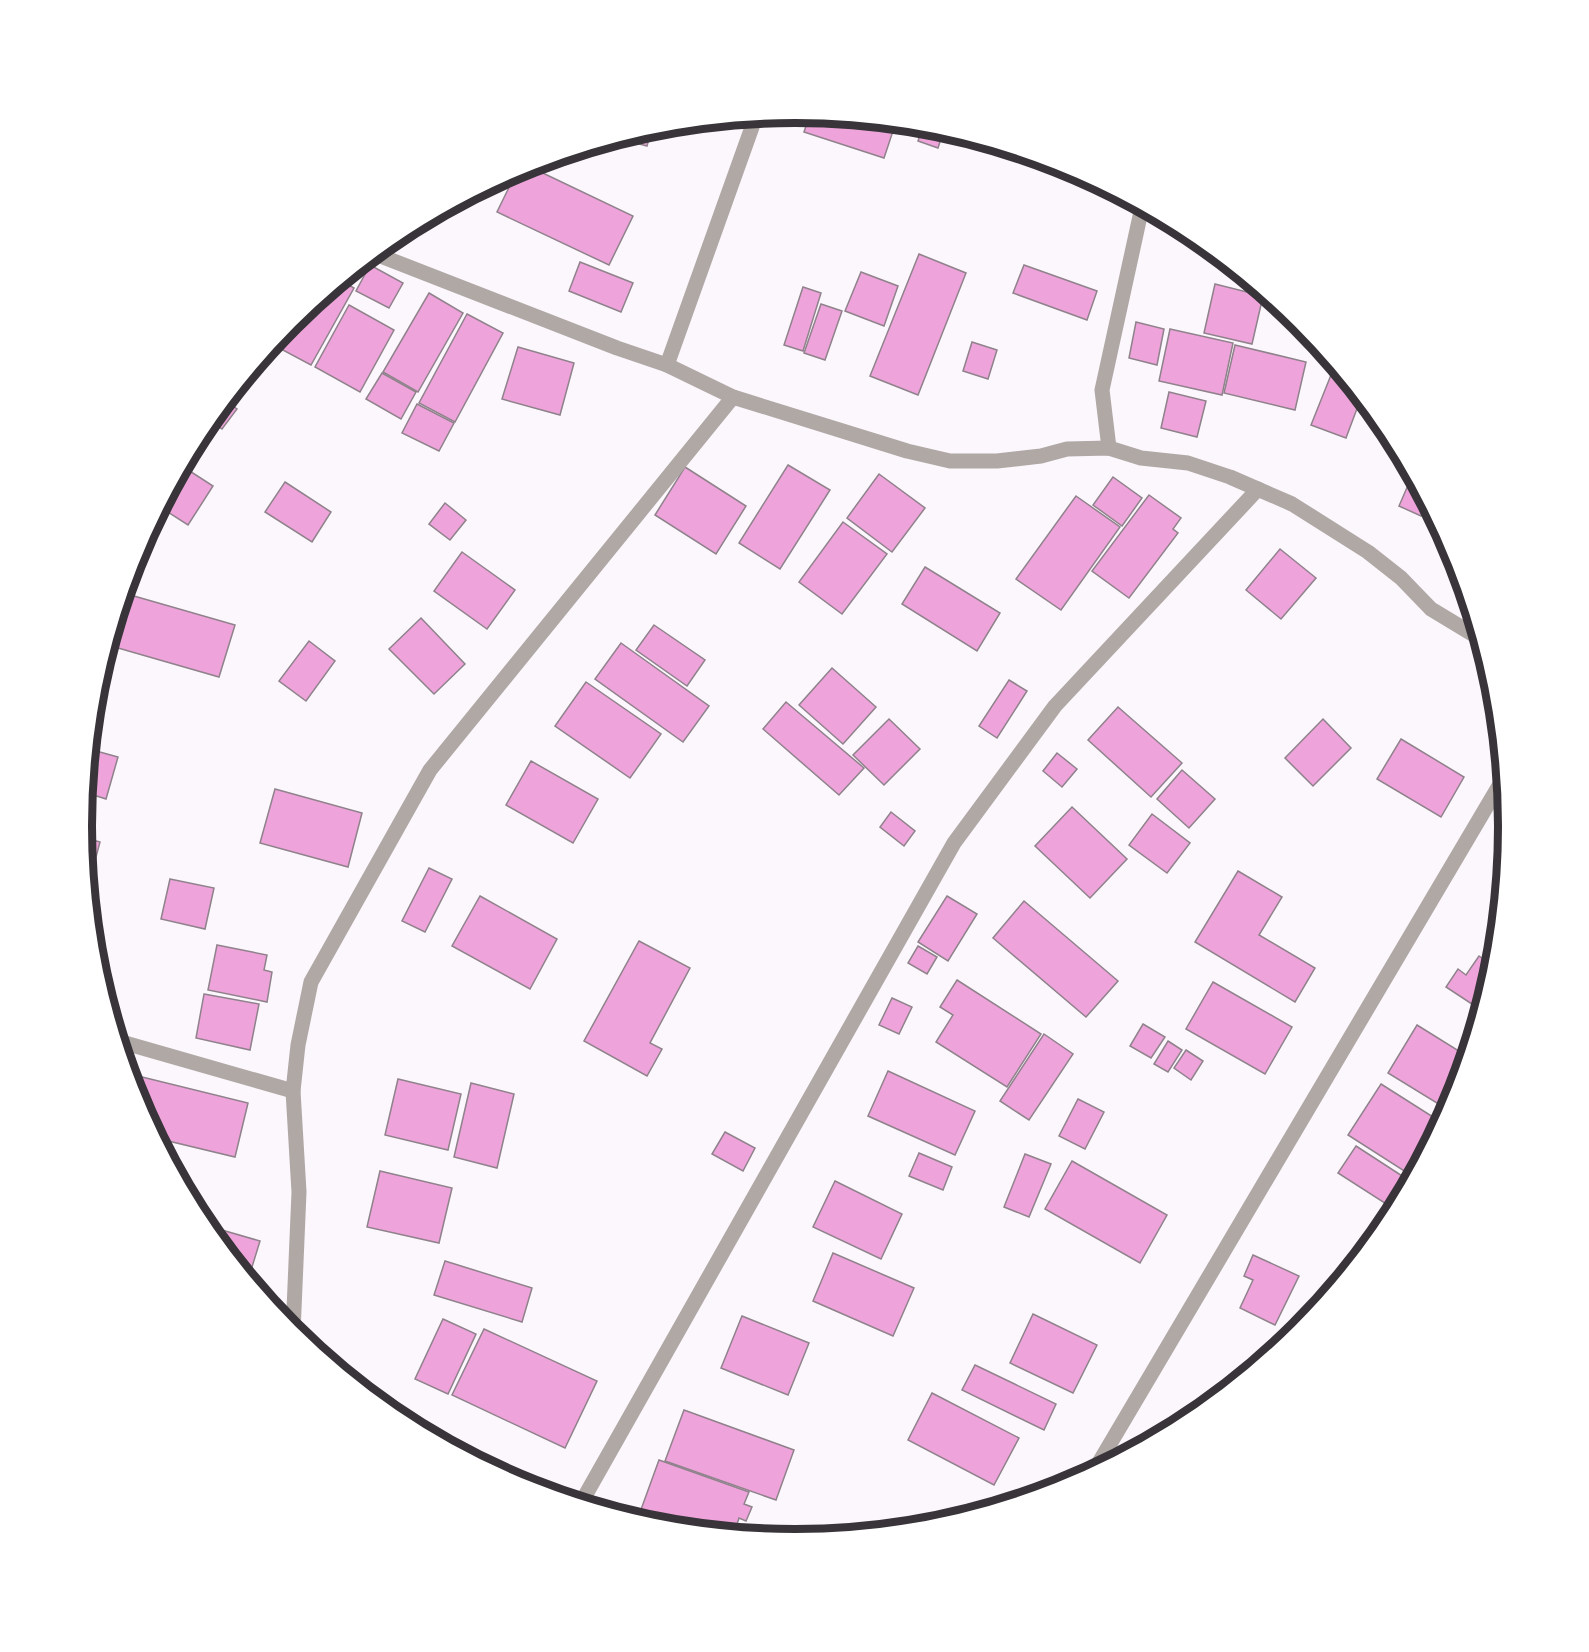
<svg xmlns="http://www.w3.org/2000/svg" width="1589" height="1652" viewBox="0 0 1589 1652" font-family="Figtree,sans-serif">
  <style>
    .building { fill: #eea4db; stroke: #8f828b; stroke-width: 1.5 }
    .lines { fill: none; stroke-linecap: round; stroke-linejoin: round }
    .minor { stroke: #afa8a5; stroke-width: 15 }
    .rim { fill: none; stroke: #383439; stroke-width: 8 }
  </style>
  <rect width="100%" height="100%" fill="#fcf6fd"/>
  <g class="building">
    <polygon points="810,114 809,114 896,122 884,158 804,132"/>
    <polygon points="923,125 944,129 938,148 918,141"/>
    <polygon points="652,127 647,146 617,138"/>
    <polygon points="526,165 633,216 609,265 497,212 518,169"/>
    <polygon points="919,254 966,273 918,395 870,376"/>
    <polygon points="580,262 633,283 621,312 569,291"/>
    <polygon points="370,265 403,283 389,308 356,291"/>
    <polygon points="1024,265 1097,291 1087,320 1013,293"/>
    <polygon points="861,272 898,286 884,326 845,311"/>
    <polygon points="340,280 354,288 311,365 279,348 297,316"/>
    <polygon points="1215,284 1263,296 1252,344 1204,333"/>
    <polygon points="803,287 821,293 803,351 784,345"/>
    <polygon points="429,293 463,313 418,392 383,372"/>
    <polygon points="821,304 842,311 825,360 804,353"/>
    <polygon points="349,305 394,330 360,392 315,367"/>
    <polygon points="467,314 503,333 455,422 419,403"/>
    <polygon points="1136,322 1164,329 1157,365 1129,358"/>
    <polygon points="1170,329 1233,343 1222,395 1159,381"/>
    <polygon points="972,342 997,350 988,379 963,371"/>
    <polygon points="1235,345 1306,362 1295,410 1224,393"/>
    <polygon points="518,347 574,363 560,415 502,399"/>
    <polygon points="1335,365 1361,398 1346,438 1311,425"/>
    <polygon points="382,373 416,392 401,419 366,399"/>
    <polygon points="1169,392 1206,401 1197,437 1161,428"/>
    <polygon points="225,401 237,409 222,429 209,420"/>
    <polygon points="417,404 454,423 439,451 402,433"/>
    <polygon points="788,465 830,490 780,569 739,543"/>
    <polygon points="182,466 213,486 188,525 160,507"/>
    <polygon points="685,467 746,506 716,554 655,515"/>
    <polygon points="879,474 925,508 892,552 847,518"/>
    <polygon points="1412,476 1427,503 1421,516 1399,506"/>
    <polygon points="1113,477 1142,498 1122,526 1093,505"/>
    <polygon points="285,482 331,512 312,542 265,512"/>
    <polygon points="1149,495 1181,518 1173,529 1178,533 1129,598 1092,571"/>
    <polygon points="1076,496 1120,527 1061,610 1016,579"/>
    <polygon points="445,503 466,520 450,540 429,524"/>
    <polygon points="157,512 166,519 152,539 145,534"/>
    <polygon points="843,522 887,554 842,614 799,582"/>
    <polygon points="1280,549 1316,578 1281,619 1246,590"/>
    <polygon points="462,552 515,590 487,629 434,591"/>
    <polygon points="925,567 1000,613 977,651 902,604"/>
    <polygon points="127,594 235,625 219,677 111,646"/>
    <polygon points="421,618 465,664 434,694 389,649"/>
    <polygon points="654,625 705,660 687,686 636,650"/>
    <polygon points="309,641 335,661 306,701 279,681"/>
    <polygon points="621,643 709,706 683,742 595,679"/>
    <polygon points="832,668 876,707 843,744 799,705"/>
    <polygon points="1009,680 1027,691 997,738 979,726"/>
    <polygon points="586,682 661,734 630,778 555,726"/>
    <polygon points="786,702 864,768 839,795 763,729"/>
    <polygon points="1118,707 1182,763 1151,797 1088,740"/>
    <polygon points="889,719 920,749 884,785 853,755"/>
    <polygon points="1323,719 1351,748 1313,786 1285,758"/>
    <polygon points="1401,739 1464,777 1441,817 1377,779"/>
    <polygon points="89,749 118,757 106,799 84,792"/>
    <polygon points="1057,753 1077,769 1062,787 1043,771"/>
    <polygon points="531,761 598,799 573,843 506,805"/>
    <polygon points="1182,770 1215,799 1189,828 1157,799"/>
    <polygon points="275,789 362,813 348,867 260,843"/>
    <polygon points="1072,807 1127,859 1090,898 1035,846"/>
    <polygon points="891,812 915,831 904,846 880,827"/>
    <polygon points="1152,814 1190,843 1167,873 1129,845"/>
    <polygon points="82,837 100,842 89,883 87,882"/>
    <polygon points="429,868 452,879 425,932 402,921"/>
    <polygon points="1238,871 1282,897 1259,935 1315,968 1295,1002 1195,942"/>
    <polygon points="170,879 214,888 205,929 161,919"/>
    <polygon points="480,896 557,939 530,989 452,946"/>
    <polygon points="947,896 977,914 948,961 918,942"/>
    <polygon points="1024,901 1118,981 1086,1017 993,938"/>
    <polygon points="639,941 690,968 650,1043 662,1049 647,1076 584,1041"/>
    <polygon points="217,945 267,955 264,970 272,972 267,1002 208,990"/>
    <polygon points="918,946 937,957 927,974 908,963"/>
    <polygon points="93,950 99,952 95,967 95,965"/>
    <polygon points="1479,956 1494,966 1481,1010 1446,987 1458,969 1466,975"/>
    <polygon points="957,980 1041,1034 1007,1087 936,1042 953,1015 940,1007"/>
    <polygon points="1213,982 1292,1027 1265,1074 1186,1029"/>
    <polygon points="204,994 259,1004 250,1050 196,1038"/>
    <polygon points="892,998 912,1007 899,1034 879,1025"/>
    <polygon points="1143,1024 1165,1037 1151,1058 1130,1046"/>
    <polygon points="1417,1025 1467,1056 1457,1089 1445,1108 1388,1073"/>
    <polygon points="1044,1034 1073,1054 1029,1120 1000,1101"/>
    <polygon points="1168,1041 1182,1050 1168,1072 1154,1064"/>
    <polygon points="1186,1050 1203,1061 1191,1080 1174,1068"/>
    <polygon points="888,1071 975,1111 955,1155 868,1116"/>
    <polygon points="134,1075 248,1103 235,1157 156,1138 135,1099 131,1085"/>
    <polygon points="398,1079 461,1094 448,1150 385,1135"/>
    <polygon points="471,1083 514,1094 497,1168 454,1157"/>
    <polygon points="1381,1084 1441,1122 1412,1176 1348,1135"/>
    <polygon points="1078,1099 1104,1112 1085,1149 1059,1136"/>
    <polygon points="725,1132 755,1148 743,1171 712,1154"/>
    <polygon points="1356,1146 1410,1181 1394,1209 1338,1173"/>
    <polygon points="919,1153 952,1167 943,1190 909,1176"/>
    <polygon points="1025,1154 1051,1164 1029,1217 1004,1207"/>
    <polygon points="1072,1161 1167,1215 1140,1263 1045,1209"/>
    <polygon points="380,1171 452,1188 439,1243 367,1227"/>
    <polygon points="835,1181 902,1214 881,1259 813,1227"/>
    <polygon points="215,1228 260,1241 248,1280 212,1236"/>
    <polygon points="833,1253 914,1288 893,1336 813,1301"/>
    <polygon points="1253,1255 1299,1276 1275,1325 1240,1308 1253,1280 1244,1276"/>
    <polygon points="445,1261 532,1288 522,1322 434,1295"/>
    <polygon points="1033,1314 1097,1345 1073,1393 1010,1363"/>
    <polygon points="742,1316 809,1343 788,1395 721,1368"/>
    <polygon points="443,1319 476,1334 448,1394 415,1379"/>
    <polygon points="484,1329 597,1381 565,1448 452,1395"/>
    <polygon points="975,1365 1056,1404 1044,1430 962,1390"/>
    <polygon points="932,1393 1019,1438 994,1485 908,1440"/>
    <polygon points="684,1410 794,1450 776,1500 665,1461"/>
    <polygon points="659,1460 749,1492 744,1504 752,1507 746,1521 739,1518 734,1534 675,1528 639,1515"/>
  </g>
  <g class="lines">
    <g class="minor">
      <polyline points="373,253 617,348 667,365 733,397 907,451 950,461 997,461 1041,456 1067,449 1109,448 1141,458 1188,463 1230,477 1292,504 1368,552 1401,578 1431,609 1479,638"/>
      <polyline points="667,365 756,116"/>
      <polyline points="1109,448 1102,390 1142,207"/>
      <polyline points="118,1041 293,1091"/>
      <polyline points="293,1333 299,1192 293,1091 298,1045 311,982 430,770 733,397"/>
      <polyline points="1094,1471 1503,779"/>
      <polyline points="581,1503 954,843 1055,706 1258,489"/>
    </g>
  </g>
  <path d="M0 0H1589V1652H0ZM92 826a703 703 0 1 1 1406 0a703 703 0 1 1-1406 0Z" fill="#fff" fill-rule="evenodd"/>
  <path class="rim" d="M92 826a703 703 0 1 1 1406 0a703 703 0 1 1-1406 0Z"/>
</svg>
